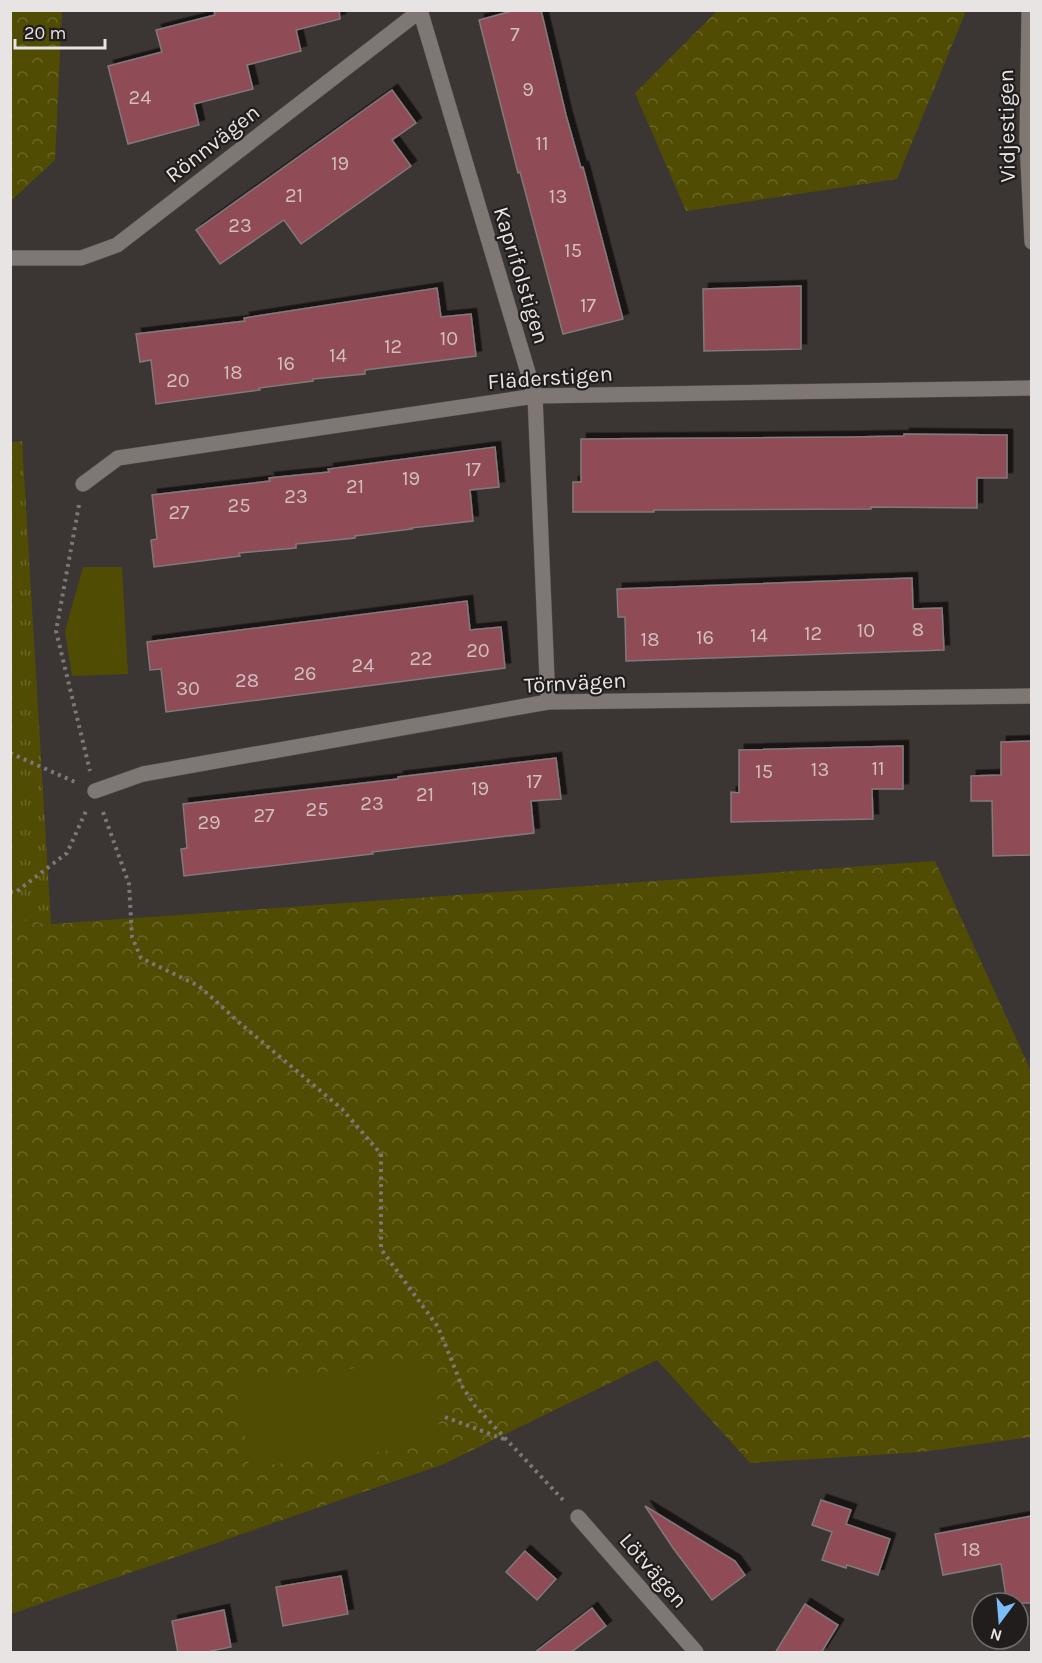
<svg xmlns="http://www.w3.org/2000/svg" width="1042" height="1663" viewBox="0 0 1042 1663" font-family="Karla,sans-serif">
  <style>
    .grass { fill: url(#grass-tufts) }
    .forest { fill: url(#forest-crowns) }
    .park { fill: #514c03 }
    .building { fill: #8f4c56; stroke: #81797a; stroke-width: 1.5; filter: url(#shadow) }
    .lines { fill: none; stroke-linecap: round; stroke-linejoin: round }
    .minor-casing { stroke: #55514f; stroke-width: 16 }
    .path { stroke: #7d7876; stroke-width: 4; stroke-dasharray: 3 4.5; stroke-linecap: butt }
    .minor { stroke: #7e7774; stroke-width: 15 }
    .labels { text-anchor: middle; stroke-width: 4.5; stroke-linejoin: round; paint-order: stroke }
    .number-label { font-size: 20px; fill: #d2bec0 }
    .street-label { font-size: 22px; fill: #e8e4e3; stroke: #201d1c }
  </style>
  <defs>
    <pattern id="grass-tufts" width="24" height="20" patternUnits="userSpaceOnUse" patternTransform="scale(1.5)"><rect width="24" height="20" fill="#514c03"/><path d="M3 7l-1-3M5 7V3M7 7l1-3M15 17l-1-3M17 17v-4M19 17l1-3" fill="none" stroke="#6a6628"/></pattern>
    <pattern id="forest-crowns" width="20" height="18" patternUnits="userSpaceOnUse" patternTransform="scale(1.5)"><rect width="20" height="18" fill="#514c03"/><path d="M2 6a3 3 0 1 1 6 0M12 15a3 3 0 1 1 6 0" fill="none" stroke="#6a6628"/></pattern>
    <filter id="shadow"><feDropShadow dx="5.5" dy="-5.5" stdDeviation="0" flood-color="#0009"/></filter>
  </defs>
  <rect width="100%" height="100%" fill="#3b3533"/>
  <polygon class="grass" points="22,441 51,924 11,919 10,442"/>
  <g class="forest">
    <polygon points="11,10 62,11 55,160 11,201"/>
    <polygon points="717,11 717,10 966,11 897,179 686,211 635,93"/>
    <polygon points="935,861 1031,1071 1031,1437 922,1452 750,1463 657,1360 444,1464 11,1614 11,919 51,924"/>
  </g>
  <g class="park">
    <polygon points="83,567 122,567 128,674 72,676 65,631"/>
    <polygon points="431,1359 441,1444 249,1467 239,1382"/>
  </g>
  <g class="building">
    <polygon points="214,10 339,10 340,19 296,30 301,51 247,65 253,89 194,104 199,125 128,144 108,66 162,52 156,30 215,15"/>
    <polygon points="516,10 541,10 566,115 581,168 583,167 623,319 563,334 520,172 518,173 479,20"/>
    <polygon points="392,90 416,123 392,140 411,166 301,244 284,220 220,264 196,230"/>
    <polygon points="801,286 801,349 704,351 703,289"/>
    <polygon points="437,288 441,317 471,314 476,356 365,370 365,374 313,379 313,381 259,388 260,390 156,404 151,360 140,362 136,334 245,321 244,318"/>
    <polygon points="904,434 1007,435 1007,478 977,478 977,508 871,507 871,509 654,510 654,512 573,512 573,482 581,482 581,439 852,437 904,436"/>
    <polygon points="495,447 499,487 470,490 473,521 411,528 412,529 355,536 355,538 296,544 296,548 239,553 240,556 154,567 151,540 157,539 152,495 270,481 269,478 329,472 328,469"/>
    <polygon points="912,578 913,609 942,608 944,650 626,661 625,617 618,617 617,589"/>
    <polygon points="467,601 470,630 501,627 505,668 166,712 161,669 150,670 147,642"/>
    <polygon points="1032,741 1032,855 993,856 992,801 971,801 971,776 1001,775 1001,742"/>
    <polygon points="903,746 903,789 872,789 873,819 731,822 731,792 739,793 739,750"/>
    <polygon points="556,758 561,799 531,801 534,833 372,852 373,854 184,876 181,849 187,848 183,804 398,779 398,777"/>
    <polygon points="821,1500 851,1510 846,1524 890,1539 878,1575 847,1565 846,1568 822,1560 832,1532 812,1525"/>
    <polygon points="645,1506 735,1561 745,1575 712,1600 673,1548"/>
    <polygon points="1032,1516 1032,1603 1007,1603 1001,1564 943,1575 935,1534"/>
    <polygon points="525,1551 556,1579 537,1600 506,1572"/>
    <polygon points="341,1576 348,1614 283,1626 276,1587"/>
    <polygon points="805,1604 838,1625 821,1653 775,1653"/>
    <polygon points="592,1608 606,1626 570,1653 534,1653"/>
    <polygon points="224,1610 231,1647 201,1653 178,1653 172,1621"/>
  </g>
  <g class="lines">
    <defs>
      <g id="minor">
        <polyline points="420,10 535,396 548,702"/>
        <polyline points="1029,10 1027,141 1032,242"/>
        <polyline points="10,258 81,258 117,245 421,10"/>
        <polyline points="83,484 118,458 535,396 1032,388"/>
        <polyline points="95,791 143,774 548,702 1032,696"/>
        <polyline points="578,1517 696,1652"/>
      </g>
    </defs>
    <use href="#minor" class="minor-casing"/>
    <g class="path">
      <polyline points="79,505 56,631 90,771"/>
      <polyline points="10,753 75,782"/>
      <polyline points="103,812 129,884 132,937 141,958 199,986 242,1025 342,1109 381,1154 381,1249 438,1327 462,1386 475,1406 564,1501"/>
      <polyline points="10,892 16,892 67,853 86,811"/>
      <polyline points="445,1417 506,1440"/>
    </g>
    <use href="#minor" class="minor"/>
  </g>
  <g class="labels">
    <g class="number-label">
      <text x="515" y="41">7</text>
      <text x="528" y="96">9</text>
      <text x="140" y="104">24</text>
      <text x="542" y="150">11</text>
      <text x="340" y="170">19</text>
      <text x="294" y="202">21</text>
      <text x="558" y="203">13</text>
      <text x="240" y="232">23</text>
      <text x="573" y="257">15</text>
      <text x="588" y="312">17</text>
      <text x="449" y="345">10</text>
      <text x="393" y="353">12</text>
      <text x="338" y="362">14</text>
      <text x="286" y="370">16</text>
      <text x="233" y="379">18</text>
      <text x="178" y="387">20</text>
      <text x="473" y="476">17</text>
      <text x="411" y="485">19</text>
      <text x="355" y="493">21</text>
      <text x="296" y="503">23</text>
      <text x="239" y="512">25</text>
      <text x="179" y="519">27</text>
      <text x="918" y="636">8</text>
      <text x="866" y="637">10</text>
      <text x="813" y="640">12</text>
      <text x="759" y="642">14</text>
      <text x="705" y="644">16</text>
      <text x="650" y="646">18</text>
      <text x="478" y="657">20</text>
      <text x="421" y="665">22</text>
      <text x="363" y="672">24</text>
      <text x="305" y="680">26</text>
      <text x="247" y="687">28</text>
      <text x="188" y="695">30</text>
      <text x="878" y="775">11</text>
      <text x="820" y="776">13</text>
      <text x="764" y="778">15</text>
      <text x="534" y="788">17</text>
      <text x="480" y="795">19</text>
      <text x="425" y="801">21</text>
      <text x="372" y="810">23</text>
      <text x="317" y="816">25</text>
      <text x="264" y="822">27</text>
      <text x="209" y="829">29</text>
      <text x="971" y="1556">18</text>
    </g>
    <g class="street-label">
      <text transform="translate(1006 126) rotate(-91)" y="8">Vidjestigen</text>
      <text transform="translate(212 143) rotate(-38)" y="8">Rönnvägen</text>
      <text transform="translate(522 275) rotate(73)" y="8">Kaprifolstigen</text>
      <text transform="translate(550 377) rotate(-4)" y="8">Fläderstigen</text>
      <text transform="translate(575 682) rotate(-3)" y="8">Törnvägen</text>
      <text transform="translate(654 1570) rotate(49)" y="8">Lötvägen</text>
    </g>
  </g>
  <rect width="1042" height="1663" fill="none" stroke="#e8e4e3" stroke-width="24"/>
  <g transform="translate(1000 1621) rotate(196)"><circle r="28" fill="#201d1c" stroke="#706d6c" stroke-width="1.5"/>
  <path d="M0-4.5L10 22L0 15L-10 22Z" fill="#7cbef9"/>
  <text y="-9" font-size="16" font-weight="bold" text-anchor="middle" fill="#e8e4e3">N</text>
  </g>
  <path d="M15 39v9h90v-9" fill="none" stroke="#e8e4e3" stroke-width="3"/>
  <text x="24" y="39" font-size="18" fill="#e8e4e3" stroke="#201d1c" stroke-width="4.5" paint-order="stroke">20 m</text>
</svg>
